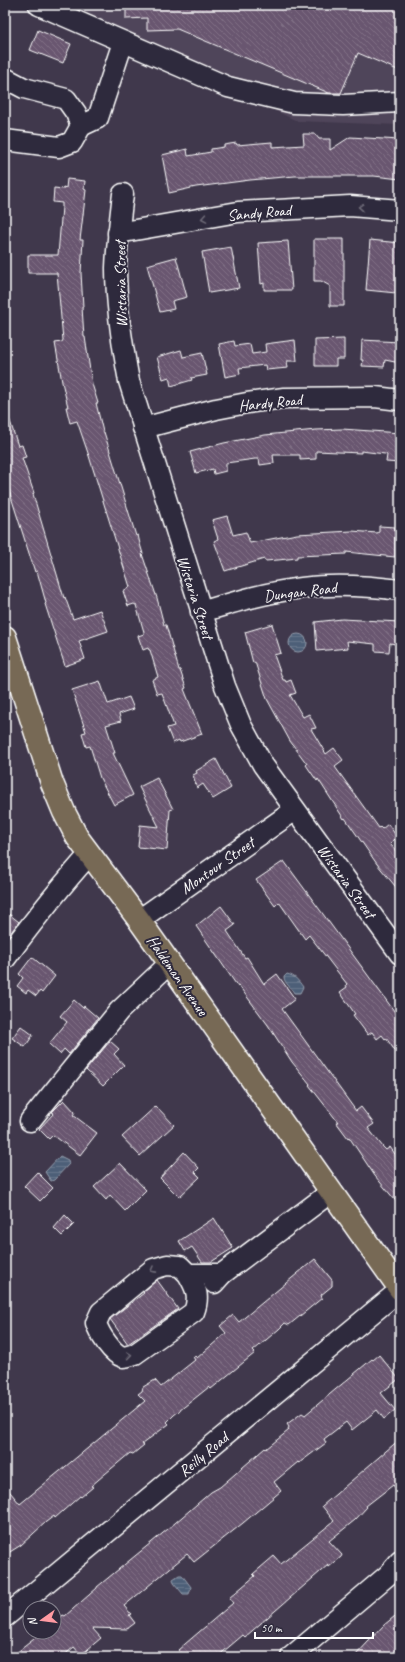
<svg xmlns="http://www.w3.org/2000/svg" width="405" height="1662" viewBox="0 0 405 1662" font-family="Caveat,sans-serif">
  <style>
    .built { fill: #50455a }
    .water { fill: url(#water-rules); stroke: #949fae }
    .building { fill: url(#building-back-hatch); stroke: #fff }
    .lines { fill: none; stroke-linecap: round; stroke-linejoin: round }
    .minor-casing { stroke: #fff; stroke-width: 23 }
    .major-casing { stroke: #fff; stroke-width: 25 }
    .minor { stroke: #2f2a3d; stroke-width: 20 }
    .major { stroke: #776954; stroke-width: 22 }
    .oneway { stroke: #6d6a77 }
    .labels { text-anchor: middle; stroke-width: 4; stroke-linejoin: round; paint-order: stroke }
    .street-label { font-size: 16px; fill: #fff; stroke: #2f2a3d }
  </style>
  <defs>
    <pattern id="water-rules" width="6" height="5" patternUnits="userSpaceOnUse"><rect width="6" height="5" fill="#4d5f78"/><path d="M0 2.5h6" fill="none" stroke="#68778c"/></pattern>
    <pattern id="building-back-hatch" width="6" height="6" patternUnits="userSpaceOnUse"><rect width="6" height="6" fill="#695770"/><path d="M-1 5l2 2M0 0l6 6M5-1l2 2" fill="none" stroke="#807085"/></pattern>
  </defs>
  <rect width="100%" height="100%" fill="#40384c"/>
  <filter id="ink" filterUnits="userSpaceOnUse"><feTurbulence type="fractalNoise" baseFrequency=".025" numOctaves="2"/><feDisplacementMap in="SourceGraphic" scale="8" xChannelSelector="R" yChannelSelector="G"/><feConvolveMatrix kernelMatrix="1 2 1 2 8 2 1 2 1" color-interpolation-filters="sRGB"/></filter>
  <g filter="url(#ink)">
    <polygon class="built" points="53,5 400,5 400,125 297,121"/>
    <g class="water">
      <circle cx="298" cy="643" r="9"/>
      <path d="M287 974C295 976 298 980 303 987L300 993H294C291 987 284 983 284 977Z"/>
      <polygon points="60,1156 68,1160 69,1164 54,1180 51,1181 45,1172"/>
      <polygon points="179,1575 182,1575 191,1587 189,1594 183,1594 174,1583 173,1579"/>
    </g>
    <g class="building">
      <polygon points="126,5 400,5 400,71 358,53 341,93 329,93 177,29 147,30 147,18 126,19"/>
      <polygon points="38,30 71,44 63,63 30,50"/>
      <polygon points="303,134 315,134 319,139 330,139 330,150 350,137 400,140 400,179 374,176 295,176 250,180 196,187 169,193 162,155 187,149 188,156 211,152 211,149 224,147 224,145 236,143 237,145 272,142 272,147 304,145"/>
      <polygon points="67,179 85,181 84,189 86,190 80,240 83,240 81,273 83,307 82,307 84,337 85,337 92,384 98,403 96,403 103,432 104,432 136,536 138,535 140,544 143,554 142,554 157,598 164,625 166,625 179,670 180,670 186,688 184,689 202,734 180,742 179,740 173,743 167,728 174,726 162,693 157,694 152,680 158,677 150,650 149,650 148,648 143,650 138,636 144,634 144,632 136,605 134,604 128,606 123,591 130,587 89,456 77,421 70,423 66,407 68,407 62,382 55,343 62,342 63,340 57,273 28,273 28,255 58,255 62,207 62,203 53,202 54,188 63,189 63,187 66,188"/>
      <polygon points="314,239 344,239 344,306 330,306 330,286 321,281 314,281"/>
      <polygon points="370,240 400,243 396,293 366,290"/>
      <polygon points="288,241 292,290 264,290 264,283 261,284 258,243"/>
      <polygon points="231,247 239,288 209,293 202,252"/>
      <polygon points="176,257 187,297 172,301 174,309 160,312 147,265"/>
      <polygon points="344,339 344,359 336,359 336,366 315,366 315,340"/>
      <polygon points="295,340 297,361 287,361 288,368 266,370 265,365 239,368 240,374 225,377 219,344 234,341 235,346 250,344 252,354 266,352 265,344"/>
      <polygon points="362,340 400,342 400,363 385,360 384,367 362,366 363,360 361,360"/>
      <polygon points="181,350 183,357 202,353 207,375 191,378 192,380 171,386 169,377 163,379 157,357"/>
      <polygon points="5,415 8,415 18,446 22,445 26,457 22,458 34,493 33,494 64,598 65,597 73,619 100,610 108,631 79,641 85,659 65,666 45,604 46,603 37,571 35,572 5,478"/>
      <polygon points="342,429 400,433 400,463 386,462 387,455 385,454 361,451 361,453 316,451 316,459 300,460 300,455 273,455 274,463 260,465 259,459 255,459 226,463 226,471 214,474 213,469 196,473 190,452 224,443 265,435 316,430"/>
      <polygon points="227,516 233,535 246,532 250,543 297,534 352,531 377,533 379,532 379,526 395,527 395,557 346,552 346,554 297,556 297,558 278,560 265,561 264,559 225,571 214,541 218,539 212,520"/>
      <polygon points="342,619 400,622 400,645 390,643 389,652 375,651 375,644 347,641 348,648 317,651 315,622"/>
      <polygon points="272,624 281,653 274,655 283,680 285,680 286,682 291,680 296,693 290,695 303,717 309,714 316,728 311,729 326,754 334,748 343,760 335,766 335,767 379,828 380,827 382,829 388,824 397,837 390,844 400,855 400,892 377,864 345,818 344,819 318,779 317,781 306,765 307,764 290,741 267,699 255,662 253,663 245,632"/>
      <polygon points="100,681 108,704 129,697 134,709 119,714 121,721 106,725 115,753 113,753 133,795 114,805 100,778 90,746 86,747 82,733 86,732 72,690"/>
      <polygon points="216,759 231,788 213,799 203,784 197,788 193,775 197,773 196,771"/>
      <polygon points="157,778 173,809 170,810 167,850 138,847 140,825 159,827 139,787"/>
      <polygon points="284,861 400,1019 400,1058 386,1038 385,1039 382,1035 377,1039 372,1032 368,1035 353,1015 355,1014 340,992 347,987 346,985 347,984 309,935 305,939 279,902 275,906 256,880"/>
      <polygon points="221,906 235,925 227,931 245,958 247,957 264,984 277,974 295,999 282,1009 356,1111 361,1107 374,1124 368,1128 383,1147 386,1150 390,1147 400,1161 400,1206 375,1176 349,1137 348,1138 336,1122 338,1122 309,1085 310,1084 292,1062 268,1025 239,986 238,987 196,926"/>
      <polygon points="5,911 19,922 5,940"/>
      <polygon points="32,957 55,976 42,993 40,991 36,996 28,990 26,993 17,986 23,978 19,974"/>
      <polygon points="74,1000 83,1008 84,1006 98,1018 69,1054 64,1049 60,1054 49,1044 67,1022 60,1016"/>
      <polygon points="21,1026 33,1035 25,1047 12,1038"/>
      <polygon points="110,1041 119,1049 114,1054 124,1065 103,1086 86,1070"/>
      <polygon points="64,1100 75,1112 73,1115 97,1133 80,1155 53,1135 49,1139 39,1129 54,1113 52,1112"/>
      <polygon points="156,1106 174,1125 140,1156 122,1137"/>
      <polygon points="184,1152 199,1168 195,1172 200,1177 179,1197 160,1178"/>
      <polygon points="120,1163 146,1190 125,1211 110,1195 106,1200 94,1187"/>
      <polygon points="37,1172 53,1188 40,1201 24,1186"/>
      <polygon points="65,1215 74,1224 62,1236 54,1228"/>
      <polygon points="214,1218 233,1248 211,1262 202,1262 192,1247 185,1251 179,1241"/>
      <polygon points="315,1259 332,1280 332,1286 321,1295 322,1298 289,1325 285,1323 279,1329 253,1351 255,1353 211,1389 209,1387 174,1415 167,1422 169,1424 142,1444 144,1445 133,1454 130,1453 105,1474 91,1486 93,1487 81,1497 80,1496 55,1518 54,1516 46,1522 21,1545 5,1555 5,1486 20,1504 145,1401 138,1394 142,1391 143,1387 155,1380 161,1387 195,1360 193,1357 195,1356 197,1358 226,1333 220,1326 233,1315 239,1322"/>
      <polygon points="157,1280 178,1309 128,1344 110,1319 144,1293 143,1292"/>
      <polygon points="379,1355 399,1379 381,1393 395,1410 384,1419 377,1410 352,1430 346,1422 324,1439 326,1443 299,1463 298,1462 274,1482 281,1491 243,1523 194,1562 187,1554 124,1606 131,1614 129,1615 135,1623 127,1629 92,1628 101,1638 81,1655 74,1647 62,1657 11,1657 43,1632 54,1632 54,1622 63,1615 65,1616 97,1588 97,1587 168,1529 211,1492 220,1487 265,1448 266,1449 289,1430 288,1429 289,1427 287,1424 302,1413 305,1415 372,1359 373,1360"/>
      <polygon points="400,1439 400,1494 393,1485 366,1506 367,1507 355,1520 329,1541 342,1555 341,1557 329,1567 328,1565 245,1637 243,1635 217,1657 184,1657 178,1650 233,1603 229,1598 255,1576 253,1574 274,1556 281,1564 334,1521 322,1506"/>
      <polygon points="400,1612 400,1657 354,1657 384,1625"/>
    </g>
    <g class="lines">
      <defs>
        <g id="minor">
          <polyline points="39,5 228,87 294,103 343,105 400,102"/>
          <polyline points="5,78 24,88 66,99 76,113 81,126 72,142 59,147 5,140"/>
          <polyline points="81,126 98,118 123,42"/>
          <path d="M123 194C120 218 117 243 116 268 116 306 122 344 129 381L225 686 241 725 263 765 400 954"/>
          <polyline points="118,233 238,212 350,206 400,210"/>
          <polyline points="143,428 216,409 247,403 284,398 375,397 400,400"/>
          <path d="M201 612C234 602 268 592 302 588 334 584 368 586 400 590"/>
          <polyline points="139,920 295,810"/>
          <path d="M5 959C32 923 59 888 89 855"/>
          <polyline points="30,1121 119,1011 170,963"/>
          <path d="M188 1274C196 1288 200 1296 194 1312L135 1354C132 1355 126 1357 123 1357 112 1354 99 1333 96 1323L101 1312 153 1269 167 1265 180 1266 188 1274H222"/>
          <polyline points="214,1283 222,1274 331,1192"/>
          <polyline points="5,1617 400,1290"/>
          <polyline points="291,1657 388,1575 400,1561"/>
        </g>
        <polyline id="major" points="5,637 52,783 64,812 77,837 139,920 400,1289"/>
      </defs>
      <use href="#minor" class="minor-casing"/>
      <use href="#major" class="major-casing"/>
      <use href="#minor" class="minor"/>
      <use href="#major" class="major"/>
    </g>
    <defs><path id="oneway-chevron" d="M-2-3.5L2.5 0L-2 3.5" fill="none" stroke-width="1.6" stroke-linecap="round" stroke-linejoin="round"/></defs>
    <g class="oneway">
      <use href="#oneway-chevron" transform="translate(361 207) rotate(-176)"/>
      <use href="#oneway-chevron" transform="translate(204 218) rotate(170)"/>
      <use href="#oneway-chevron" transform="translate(153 1270) rotate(151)"/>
      <use href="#oneway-chevron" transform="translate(129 1355) rotate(-8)"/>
    </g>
  </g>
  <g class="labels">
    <g class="street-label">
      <text transform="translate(259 212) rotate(-5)" y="6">Sandy Road</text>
      <text transform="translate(120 284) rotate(-91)" y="6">Wistaria Street</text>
      <text transform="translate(270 402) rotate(-6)" y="6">Hardy Road</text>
      <text transform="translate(300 591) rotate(-7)" y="6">Dungan Road</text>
      <text transform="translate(196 597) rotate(72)" y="6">Wistaria Street</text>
      <text transform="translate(217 865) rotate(-35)" y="6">Montour Street</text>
      <text transform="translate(347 881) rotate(54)" y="6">Wistaria Street</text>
      <text transform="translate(178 975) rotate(55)" y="6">Haldeman Avenue</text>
      <text transform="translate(203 1454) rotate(-40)" y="6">Reilly Road</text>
    </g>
  </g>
  <rect width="405" height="1662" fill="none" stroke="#2f2a3d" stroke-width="20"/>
  <rect x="10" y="10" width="385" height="1642" fill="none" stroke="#fff" stroke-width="1.5" filter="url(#ink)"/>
  <g transform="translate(42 1620) rotate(256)"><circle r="19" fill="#2f2a3d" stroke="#827f8b"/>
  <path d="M0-3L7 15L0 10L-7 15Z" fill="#ff9aa2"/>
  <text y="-6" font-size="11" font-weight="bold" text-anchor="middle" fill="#ffffff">N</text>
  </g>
  <path d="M255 1632v6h118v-6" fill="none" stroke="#ffffff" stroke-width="2"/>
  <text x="261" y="1632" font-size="12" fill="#ffffff" stroke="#2f2a3d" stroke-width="3" paint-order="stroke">50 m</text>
</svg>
